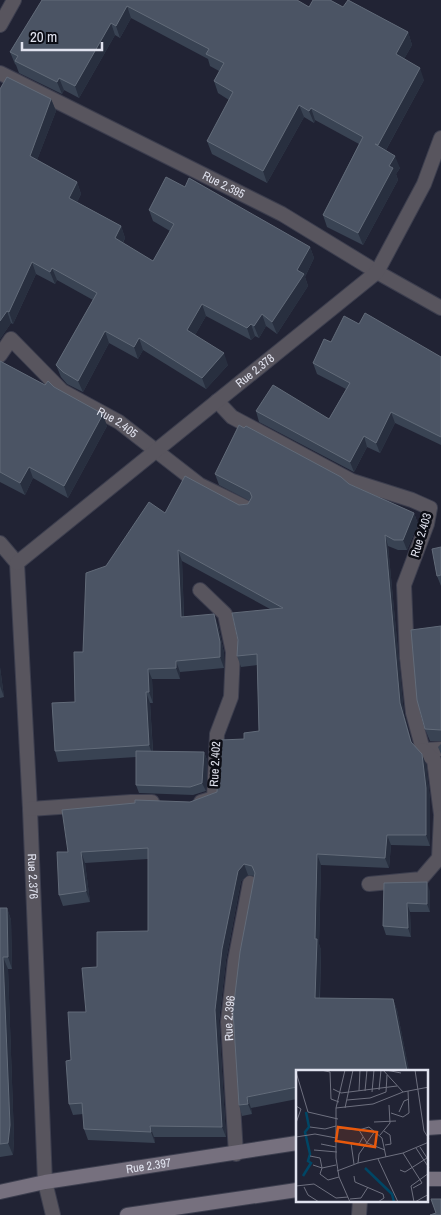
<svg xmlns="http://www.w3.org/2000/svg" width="441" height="1215" viewBox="0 0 441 1215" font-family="'Archivo Narrow',sans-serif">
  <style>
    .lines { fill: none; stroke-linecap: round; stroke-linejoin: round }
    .minor-casing { stroke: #3c3e4e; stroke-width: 16 }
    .secondary-casing { stroke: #3c3e4e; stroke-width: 16 }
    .minor { stroke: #58555e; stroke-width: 14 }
    .secondary { stroke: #76707e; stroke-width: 14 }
    .wall { fill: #394353 }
    .shaded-wall { fill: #282f3f }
    .building { fill: #4b5464; stroke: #626b79 }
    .labels { text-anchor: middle; stroke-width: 5; stroke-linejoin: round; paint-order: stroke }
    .street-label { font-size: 12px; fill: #e1e3ef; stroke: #0c0d15 }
    .inset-river { fill: none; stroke: #004665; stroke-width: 2.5 }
    .inset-road { fill: none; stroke: #6e707f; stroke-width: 1 }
    .view { fill: #e8590c; fill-opacity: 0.15; stroke: #e8590c; stroke-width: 2.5 }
    .inset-edge { fill: none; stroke: #e1e3ef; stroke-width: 2.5 }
  </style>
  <rect width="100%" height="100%" fill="#212334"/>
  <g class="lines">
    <defs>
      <g id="minor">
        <polyline points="0,25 14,0"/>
        <path id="s1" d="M0 73 282 214 377 272 441 308"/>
        <path id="s2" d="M0 355 11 339 62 391 119 422 200 485 247 508"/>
        <polyline points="217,401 232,417 352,481 412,500 430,508 427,524 404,585 407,658 413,713 423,750 441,749"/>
        <path id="s3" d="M0 543 17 563 30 809 45 1182 53 1215"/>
        <path id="s4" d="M17 563 377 272 424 184 441 138"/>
        <polyline points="200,590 225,614 233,652 231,697 217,734 214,798 201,802"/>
        <polyline points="423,750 434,760 441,814"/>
        <polyline points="30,809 131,802 152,802"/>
        <polyline points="369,884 421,879 439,858 441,817"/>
        <path id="s5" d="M236 1154 228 1022 235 961 250 883"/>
        <polyline points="359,1215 360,1201"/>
      </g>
      <g id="secondary">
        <polyline points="427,1128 441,1127"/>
        <polyline points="427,1179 441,1179"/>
        <path id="s6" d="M0 1192 45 1182 297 1143"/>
        <polyline points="127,1215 297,1190"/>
      </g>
    </defs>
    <use href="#minor" class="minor-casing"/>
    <use href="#secondary" class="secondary-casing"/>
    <use href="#minor" class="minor"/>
    <use href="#secondary" class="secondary"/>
  </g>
  <g class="wall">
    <polygon points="42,0 343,7 408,32 412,45 404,59 424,80 386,150 400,168 396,174 398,180 363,245 327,227 323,215 359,144 315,120 314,123 304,117 267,183 212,154 207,141 229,100 218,93 214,81 219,71 210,66 208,59 131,18 120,38 115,35 79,98 64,90 62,94 19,73 16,65 15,64 10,52"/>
    <polygon points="0,89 51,99 56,111 37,160 77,182 81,194 77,202 121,226 125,238 123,243 153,261 170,231 153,221 149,210 185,187 310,247 314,258 305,277 308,286 277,334 266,326 259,338 255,336 251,340 206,316 195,335 228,365 206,389 143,350 138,359 109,343 83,392 67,384 61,377 56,365 93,300 57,280 55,284 36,274 13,324 11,323 0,339"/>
    <polygon points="359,324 441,357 441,445 395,423 380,453 367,447 354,472 259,422 256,411 329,419 346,389 317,374 313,363 331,342"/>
    <polygon points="0,361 45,385 54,387 107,426 68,498 33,478 25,495 0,482"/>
    <polygon points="215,474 349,484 414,513 418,524 407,550 398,550 388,546 404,714 412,744 426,764 430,799 430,846 391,845 389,868 321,865 319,944 321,950 320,998 393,999 397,1010 409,1071 297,1071 297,1099 251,1108 252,1114 242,1116 239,1105 254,876 248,875 241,881 226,960 219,1021 226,1137 154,1137 155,1143 88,1140 84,1129 83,1114 73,1115 69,1104 71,1060 86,1012 97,967 148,931 148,859 85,863 90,902 63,906 59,895 68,852 190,802 217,792 244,739 259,731 257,665 241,667 237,656 270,609 182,561 184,617 218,625 224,653 224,668 180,672 180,679 152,679 153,703 150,703 153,751 204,752 207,760 206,791 193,795 139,793 136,785 136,757 58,762 55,751 75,702 83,652 106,566 165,513 248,504 250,501 219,485"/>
    <polygon points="441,547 441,586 437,576"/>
    <polygon points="441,626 441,741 430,741 425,729"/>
    <polygon points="0,667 4,697 0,698"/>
    <polygon points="441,744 441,754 438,747"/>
    <polygon points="384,883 430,891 430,912 410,912 411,937 386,935 383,926"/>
    <polygon points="0,908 7,908 11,920 12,969 8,969 14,1138 13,1155 0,1157"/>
  </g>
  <g class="shaded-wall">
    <polygon points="127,6 131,18 120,38 116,26"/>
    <polygon points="111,23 115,35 79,98 75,86"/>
    <polygon points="408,32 412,45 400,66 396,54"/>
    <polygon points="420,68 424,80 382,157 378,145"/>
    <polygon points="59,78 64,90 62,94 57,82"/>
    <polygon points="51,99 56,111 34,168 30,156"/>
    <polygon points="299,105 304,117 267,183 263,171"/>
    <polygon points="311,108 315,120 314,123 309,111"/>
    <polygon points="395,156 400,168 396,174 398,180 363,245 358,233 389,166"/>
    <polygon points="77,182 81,194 73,210 69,198"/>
    <polygon points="121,226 125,238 119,249 115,238"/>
    <polygon points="310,247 314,258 305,277 308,286 277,334 272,322 297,270"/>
    <polygon points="32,262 36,274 13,324 9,312"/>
    <polygon points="52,268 57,280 55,284 50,272"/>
    <polygon points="202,304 206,316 191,342 187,330"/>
    <polygon points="7,311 11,323 0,339 0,321"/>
    <polygon points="262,314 266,326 259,338 254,326"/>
    <polygon points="251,324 255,336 251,340 247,328"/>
    <polygon points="105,331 109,343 83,392 78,381"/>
    <polygon points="139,338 143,350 138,359 134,347"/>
    <polygon points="224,353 228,365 206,389 202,378"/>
    <polygon points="391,412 395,423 380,453 376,443"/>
    <polygon points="103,414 107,426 68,498 64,486"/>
    <polygon points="364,436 367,447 354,472 350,462"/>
    <polygon points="29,467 33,478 25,495 20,483"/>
    <polygon points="414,513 418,524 407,550 403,540"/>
    <polygon points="385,535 388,546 404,714 415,753 411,742 400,703"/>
    <polygon points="178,550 182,561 184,628 181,617"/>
    <polygon points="214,614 218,625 224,653 224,668 220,657"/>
    <polygon points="176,661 180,672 180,679 176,668"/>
    <polygon points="0,667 4,697 0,686"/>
    <polygon points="148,669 152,679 153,703 149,692"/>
    <polygon points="146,692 150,703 153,756 149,745"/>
    <polygon points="204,752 207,760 206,791 202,783"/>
    <polygon points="422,754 426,764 430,799 430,846 426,835"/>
    <polygon points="387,835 391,845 389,868 385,858"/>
    <polygon points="81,852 85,863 90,902 86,891"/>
    <polygon points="317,854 321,865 319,944 321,950 319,1009 315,998 315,939"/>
    <polygon points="244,864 248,875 241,881 226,960 219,1021 226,1137 222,1127 215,1010 222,949 238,871"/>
    <polygon points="427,882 430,891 430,912 427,904"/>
    <polygon points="407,903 410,912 411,937 408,928"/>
    <polygon points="7,908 11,920 12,969 8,957"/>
    <polygon points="3,957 8,969 14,1138 13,1155 8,1143"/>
    <polygon points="393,999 397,1010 409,1071 407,1071"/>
    <polygon points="247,1097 251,1108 252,1114 248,1104"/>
    <polygon points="150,1126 154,1137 155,1143 151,1132"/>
  </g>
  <g class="building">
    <polygon points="42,0 297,0 309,7 313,0 330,0 343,7 348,0 408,32 396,54 420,68 378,145 375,144 395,156 389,166 393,168 358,233 323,215 363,137 311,108 309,111 299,105 263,171 207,141 233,92 214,81 224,63 206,54 209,49 127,6 116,26 111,23 75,86 59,78 57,82 15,61 18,56 10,52"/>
    <polygon points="7,77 51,99 30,156 77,182 69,198 121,226 115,238 153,261 174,224 149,210 166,177 185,187 189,178 310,247 297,270 304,274 272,322 262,314 254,326 251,324 247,328 202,304 187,330 224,353 202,378 139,338 134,347 105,331 78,381 63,372 56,365 97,293 52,268 50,272 32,262 9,312 7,311 0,321 0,89"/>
    <polygon points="365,313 441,357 441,437 391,412 376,443 364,436 350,462 256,411 273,385 329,419 350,383 313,363 324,339 331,342 344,316 359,324"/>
    <polygon points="0,361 45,385 48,381 54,387 103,414 64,486 29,467 20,483 0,472"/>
    <polygon points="239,425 244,428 246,426 341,477 349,484 414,513 403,540 394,540 385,535 400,703 411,742 422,754 426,788 426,835 387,835 385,858 317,854 315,939 317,939 315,998 393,999 407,1071 297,1071 297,1087 247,1097 248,1104 239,1105 233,1011 240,952 255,873 252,866 244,864 238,871 222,949 215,1010 222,1127 150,1126 151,1132 84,1129 82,1103 69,1104 66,1061 71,1060 68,1012 86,1012 82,968 97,967 97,932 148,931 148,848 81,852 86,891 59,895 57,852 68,852 62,810 135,803 135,800 190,802 217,792 221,740 244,739 244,733 259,731 257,654 237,656 238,640 232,613 283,608 178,550 181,617 214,614 220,642 220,657 176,661 176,668 148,669 149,692 146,692 149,745 55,751 52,703 75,702 74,652 83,652 86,573 106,566 149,502 165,513 185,476 239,505 248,504 252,497 250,492 215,474"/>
    <polygon points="441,547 441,575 437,576 432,549"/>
    <polygon points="441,626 441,730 425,729 417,700 411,630"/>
    <polygon points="136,751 204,752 202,783 190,787 136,785"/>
    <polygon points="427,882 427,904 407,903 408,928 383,926 384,883"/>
    <polygon points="0,908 7,908 8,957 3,957 10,1125 8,1143 0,1144"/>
    <polygon points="431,1199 441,1199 441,1215 430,1215 436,1213"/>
  </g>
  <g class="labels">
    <g class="street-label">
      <text dy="4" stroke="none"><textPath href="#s1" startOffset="250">Rue 2.395</textPath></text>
      <text dy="4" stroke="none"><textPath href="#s4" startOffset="306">Rue 2.378</textPath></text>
      <text dy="4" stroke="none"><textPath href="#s2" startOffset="156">Rue 2.405</textPath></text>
      <text transform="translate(421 535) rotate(-73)" y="4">Rue 2.403</text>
      <text transform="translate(215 764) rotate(-87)" y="4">Rue 2.402</text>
      <text dy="4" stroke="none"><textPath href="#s3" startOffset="340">Rue 2.376</textPath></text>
      <text dy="4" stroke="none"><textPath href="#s5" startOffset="136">Rue 2.396</textPath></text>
      <text dy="4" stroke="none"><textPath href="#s6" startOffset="151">Rue 2.397</textPath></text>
    </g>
  </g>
  <g transform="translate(296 1070)">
    <rect width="132" height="132" fill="#212334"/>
    <path class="inset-river" d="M69 98 96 124 98 132M7 106 15 93 12 91 14 84 9 62 13 57 10 42"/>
    <path class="inset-road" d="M25 0 34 2 35 29 43 32M49 0 40 38V88L43 107 54 132M87 0 107 22M90 0 105 3M119 0 128 61 133 69M0 2 12 42 42 49M37 19 45 23 101 16M83 20 85 0M63 21 64 0M69 21 71 0M76 22 78 0M51 30 74 28 90 22 91 5M0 36 5 39 0 53M40 38 77 34 107 22 133 17M49 38 57 0M103 42 108 31 113 29M95 43 107 47 113 43 112 21M78 52 100 51M14 57 29 59 40 56M41 58 63 60 73 57 86 68 90 87M63 60 71 73 89 80M88 61 94 65 95 74 89 75M84 65 94 53 93 35M0 67 19 64 40 68M25 74 40 77M124 77 133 91M120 78 133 98M18 80 41 82M107 83 126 113 117 118M14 86 24 88 26 98 17 95M82 89 102 132M62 93 63 84 79 61M58 94 55 73 63 74 67 67M40 95 26 98 24 104 32 110 43 107M104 100 109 102 131 88M41 101 62 93 107 83 133 72M58 106 59 112 87 124 88 128 82 132M0 116 18 114 40 128 52 127M8 117 12 125 23 132M54 129 65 128 72 117M118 132 115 116 133 103M119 132 133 124"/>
    <path class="view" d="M42 57 81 62 79 77 40 71Z"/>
    <rect width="132" height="132" class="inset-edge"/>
  </g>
  <path d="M22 42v8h80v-8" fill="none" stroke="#e1e3ef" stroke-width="2.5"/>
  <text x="30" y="42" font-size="15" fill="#e1e3ef" stroke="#0c0d15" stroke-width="4" paint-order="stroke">20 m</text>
</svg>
